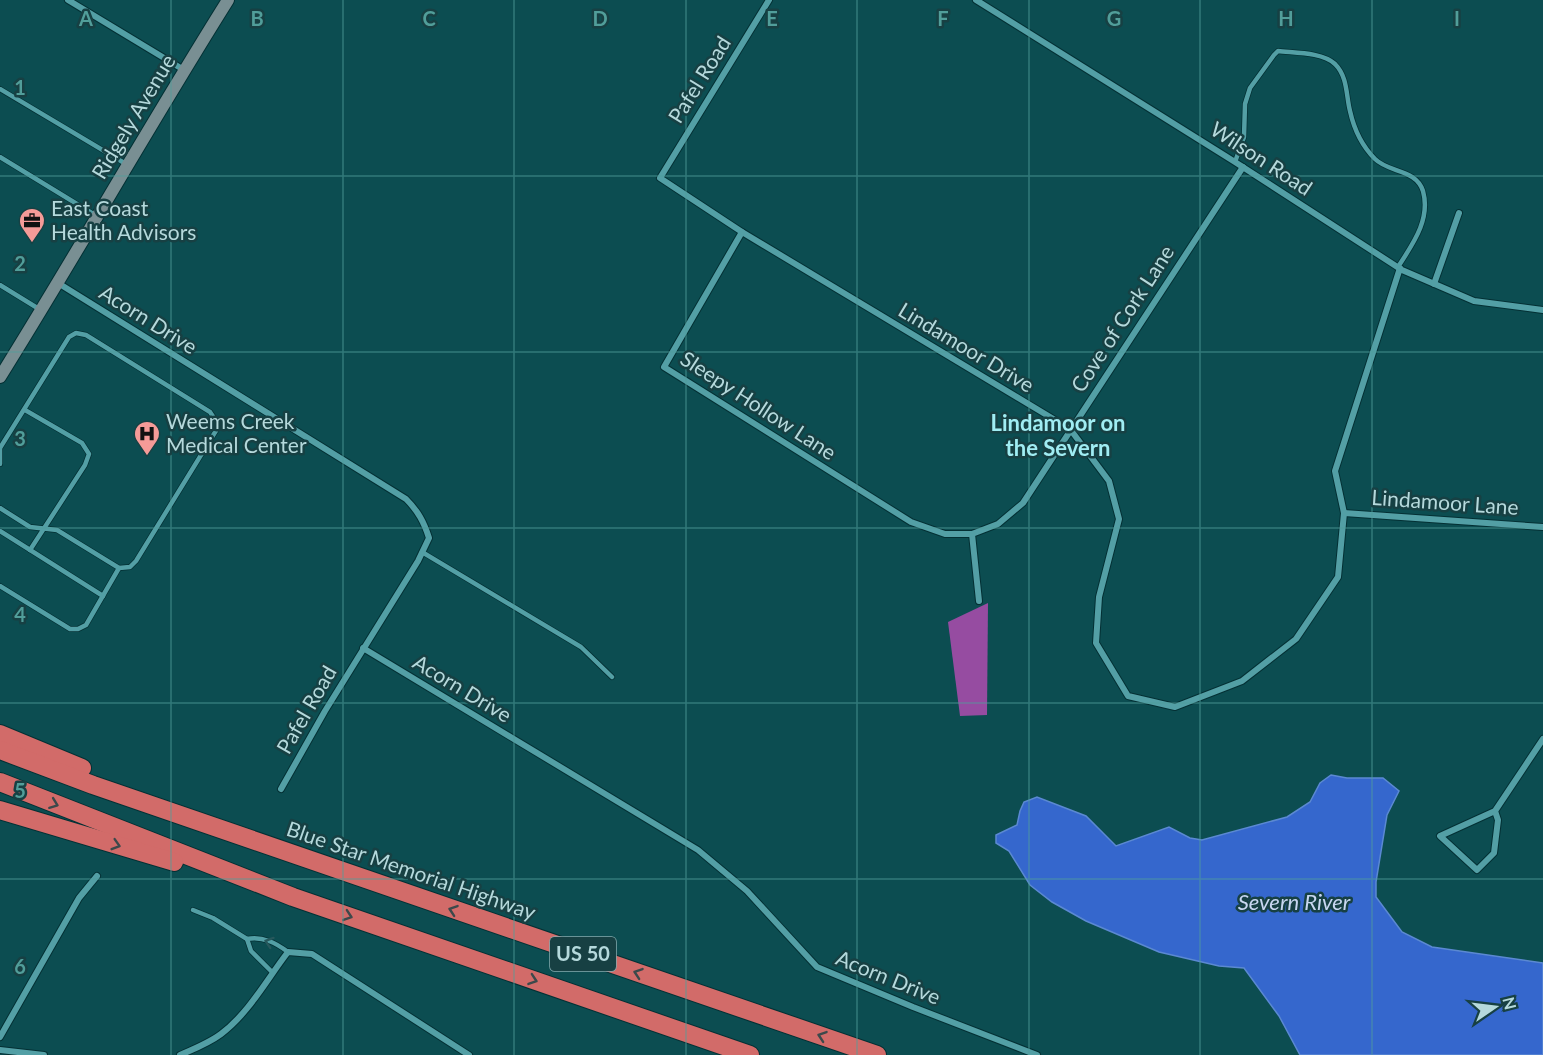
<svg xmlns="http://www.w3.org/2000/svg" width="1543" height="1055" viewBox="0 0 1543 1055" font-family="Lato,sans-serif">
  <style>
    .green { fill: #964ca1 }
    .water { fill: #3567cd; stroke: #5b89d2; stroke-width: 1.5 }
    .lines { fill: none; stroke-linecap: round; stroke-linejoin: round }
    .service-casing { stroke: #043034; stroke-width: 6 }
    .minor-casing { stroke: #043034; stroke-width: 8 }
    .secondary-casing { stroke: #043034; stroke-width: 14 }
    .motorway-casing { stroke: #043034; stroke-width: 20 }
    .service { stroke: #539fa5; stroke-width: 4.5 }
    .minor { stroke: #539fa5; stroke-width: 6 }
    .secondary { stroke: #798f93; stroke-width: 12 }
    .motorway { stroke: #d26b69; stroke-width: 18 }
    .oneway { stroke: #3c494b }
    .oneway2 { stroke: #26585c }
    .grid { fill: none; stroke: #519e9a; stroke-width: 1.5; stroke-opacity: 0.55 }
    .labels { text-anchor: middle; stroke-width: 5; stroke-linejoin: round; paint-order: stroke }
    .shield { fill: #174043; stroke: #86abae; stroke-width: 1.5 }
    .shield-label { font-size: 20px; font-weight: bold; fill: #b5d9dc }
    .street-label { font-size: 21px; fill: #b5d9dc; stroke: #174043 }
    .poi-label { font-size: 21px; fill: #b5d9dc; stroke: #174043; text-anchor: start }
    .neighbourhood-label { font-size: 22px; font-weight: bold; fill: #a0edf3; stroke: #174043 }
    .water-label { font-size: 22px; font-style: italic; fill: #c8d7f1; stroke: #174043 }
    .grid-label { font-size: 20px; text-anchor: middle; font-weight: bold; fill: #519e9a; stroke: #174043; stroke-width: 5; stroke-linejoin: round; paint-order: stroke }
  </style>
  <rect width="100%" height="100%" fill="#0c4d51"/>
  <polygon class="green" points="988,603 987,715 960,716 948,622"/>
  <polygon class="water" points="1331,775 1347,778 1383,778 1399,791 1387,815 1376,882 1376,897 1402,932 1432,947 1543,963 1543,1055 1300,1055 1279,1016 1244,968 1219,966 1159,952 1086,921 1052,902 1030,885 1009,851 996,843 996,835 1017,825 1020,811 1024,802 1037,797 1086,816 1116,846 1169,827 1190,838 1202,840 1287,817 1310,802 1320,783"/>
  <g class="lines">
    <defs>
      <g id="service">
        <polyline points="0,89 126,164"/>
        <polyline points="0,157 95,215"/>
        <path d="M1235 162 1244 137 1245 104 1250 88 1274 55 1278 51C1294 53 1322 52 1335 64 1348 77 1346 96 1350 111 1354 129 1363 147 1375 159 1389 173 1416 169 1423 191 1431 220 1412 245 1398 267"/>
        <polyline points="0,285 39,309"/>
        <polyline points="25,410 82,443 89,454 85,465 30,550"/>
        <polyline points="0,464 0,448 69,337 76,333 86,335 210,412 216,421 217,429 136,561 130,567 119,568 57,530 30,527 0,508"/>
        <polyline points="0,531 103,596"/>
        <polyline points="422,552 581,647 612,677"/>
        <polyline points="0,586 70,629 78,629 86,625 119,568"/>
        <polyline points="193,910 213,918 247,939 251,951 272,972"/>
        <path d="M247 939C263 936 276 943 288 952"/>
      </g>
      <g id="minor">
        <polyline points="68,0 184,70"/>
        <polyline points="769,0 660,178 742,232 1070,429 1109,481 1119,519 1099,597 1096,643 1128,696 1175,707 1242,681 1296,639 1338,577 1344,513 1335,471 1400,268"/>
        <polyline points="976,0 1235,162 1402,270 1474,301 1543,310"/>
        <polyline points="742,232 664,367 911,522 945,534 972,534"/>
        <path d="M58 283 406 499C418 511 424 522 429 538L418 561 325 711 281 789"/>
        <polyline points="1434,284 1459,213"/>
        <polyline points="1344,513 1543,527"/>
        <polyline points="979,601 972,534 998,524 1023,503 1243,167"/>
        <polyline points="363,648 698,850 747,891 817,967 913,1007 1037,1055"/>
        <polyline points="1495,811 1498,820 1494,853 1477,870 1440,836 1495,811 1543,739"/>
        <polyline points="0,1037 79,898 97,876"/>
        <polyline points="0,1050 44,1055"/>
        <path d="M180 1055C194 1049 209 1043 221 1034 249 1013 267 979 288 952L312 954 469 1055"/>
      </g>
      <path id="secondary" d="M0 377C78 252 150 124 228 0"/>
      <g id="motorway">
        <polyline points="0,734 82,768"/>
        <polyline points="0,750 93,785 877,1055"/>
        <polyline points="0,782 293,897 750,1055"/>
        <polyline points="0,810 174,862"/>
      </g>
    </defs>
    <use href="#service" class="service-casing"/>
    <use href="#minor" class="minor-casing"/>
    <use href="#secondary" class="secondary-casing"/>
    <use href="#motorway" class="motorway-casing"/>
    <use href="#service" class="service"/>
    <use href="#minor" class="minor"/>
    <use href="#secondary" class="secondary"/>
    <use href="#motorway" class="motorway"/>
  </g>
  <defs><path id="oneway-chevron" d="M-2-3.5L2.5 0L-2 3.5" fill="none" stroke-width="1.6" stroke-linecap="round" stroke-linejoin="round" transform="scale(1.5)"/></defs>
  <g class="oneway">
    <use href="#oneway-chevron" transform="translate(54 804) rotate(21)"/>
    <use href="#oneway-chevron" transform="translate(116 845) rotate(17)"/>
    <use href="#oneway-chevron" transform="translate(453 910) rotate(-161)"/>
    <use href="#oneway-chevron" transform="translate(348 916) rotate(19)"/>
    <use href="#oneway-chevron" transform="translate(638 973) rotate(-161)"/>
    <use href="#oneway-chevron" transform="translate(533 980) rotate(19)"/>
    <use href="#oneway-chevron" transform="translate(822 1036) rotate(-161)"/>
  </g>
  <use class="oneway2" href="#oneway-chevron" transform="translate(269 942) rotate(-162)"/>
  <path class="grid" d="M171 0V1055M343 0V1055M514 0V1055M686 0V1055M857 0V1055M1029 0V1055M1200 0V1055M1372 0V1055M0 176H1543M0 352H1543M0 528H1543M0 703H1543M0 879H1543"/>
  <defs>
    <symbol id="office-pin" viewBox="-11 -11 22 30"><path d="M0 17L-7.5 6A9.5 9.5 0 1 1 7.5 6Z" fill="#f59b98" stroke="#174043"/><path d="M-6-3h4V-5.5h4V-3h4V5H-6ZM-1-4.5V-3h2v-1.5ZM-6 0V1H6V0Z" fill="#111"/></symbol>
    <symbol id="hospital-pin" viewBox="-11 -11 22 30"><path d="M0 17L-7.5 6A9.5 9.5 0 1 1 7.5 6Z" fill="#f59b98" stroke="#174043"/><path d="M-5-5h3v3.5h4V-5h3V5h-3V1.5h-4V5h-3Z" fill="#111"/></symbol>
  </defs>
  <g fill-rule="evenodd">
    <use href="#office-pin" x="17" y="206" width="30" height="40"/>
    <use href="#hospital-pin" x="132" y="419" width="30" height="40"/>
  </g>
  <g class="labels">
    <rect class="shield" x="550" y="937" width="66" height="34" rx="4.5"/>
    <g class="shield-label">
      <text x="583" y="961">US 50</text>
    </g>
    <g class="street-label">
      <text transform="translate(700 80) rotate(-58)" y="7">Pafel Road</text>
      <text transform="translate(134 117) rotate(-59)" y="7">Ridgely Avenue</text>
      <text transform="translate(1261 159) rotate(33)" y="7">Wilson Road</text>
      <text transform="translate(1123 319) rotate(-57)" y="7">Cove of Cork Lane</text>
      <text transform="translate(148 320) rotate(32)" y="7">Acorn Drive</text>
      <text transform="translate(966 348) rotate(31)" y="7">Lindamoor Drive</text>
      <text transform="translate(758 406) rotate(33)" y="7">Sleepy Hollow Lane</text>
      <text transform="translate(1445 503) rotate(4)" y="7">Lindamoor Lane</text>
      <text transform="translate(462 689) rotate(31)" y="7">Acorn Drive</text>
      <text transform="translate(307 710) rotate(-60)" y="7">Pafel Road</text>
      <text transform="translate(411 871) rotate(19)" y="7">Blue Star Memorial Highway</text>
      <text transform="translate(888 978) rotate(22)" y="7">Acorn Drive</text>
    </g>
    <g class="poi-label">
      <text x="51" y="216">East Coast<tspan x="51" dy="24">Health Advisors</tspan></text>
      <text x="166" y="429">Weems Creek<tspan x="166" dy="24">Medical Center</tspan></text>
    </g>
    <g class="neighbourhood-label">
      <text x="1058" y="431">Lindamoor on<tspan x="1058" dy="25">the Severn</tspan></text>
    </g>
    <g class="water-label">
      <text x="1294" y="910">Severn River</text>
    </g>
  </g>
  <g class="grid-label">
    <text x="86" y="26">A</text>
    <text x="257" y="26">B</text>
    <text x="429" y="26">C</text>
    <text x="600" y="26">D</text>
    <text x="772" y="26">E</text>
    <text x="943" y="26">F</text>
    <text x="1114" y="26">G</text>
    <text x="1286" y="26">H</text>
    <text x="1457" y="26">I</text>
    <text x="20" y="95">1</text>
    <text x="20" y="271">2</text>
    <text x="20" y="446">3</text>
    <text x="20" y="622">4</text>
    <text x="20" y="798">5</text>
    <text x="20" y="974">6</text>
  </g>
  <g transform="translate(1495 1007) rotate(76)" stroke="#174043" stroke-width="4.5" paint-order="stroke">
  <path d="M0-4.5L10 22L0 15L-10 22Z" fill="#b5d9dc"/>
  <text y="-9" font-size="16" font-weight="bold" text-anchor="middle" fill="#b5d9dc">N</text>
  </g>
</svg>
